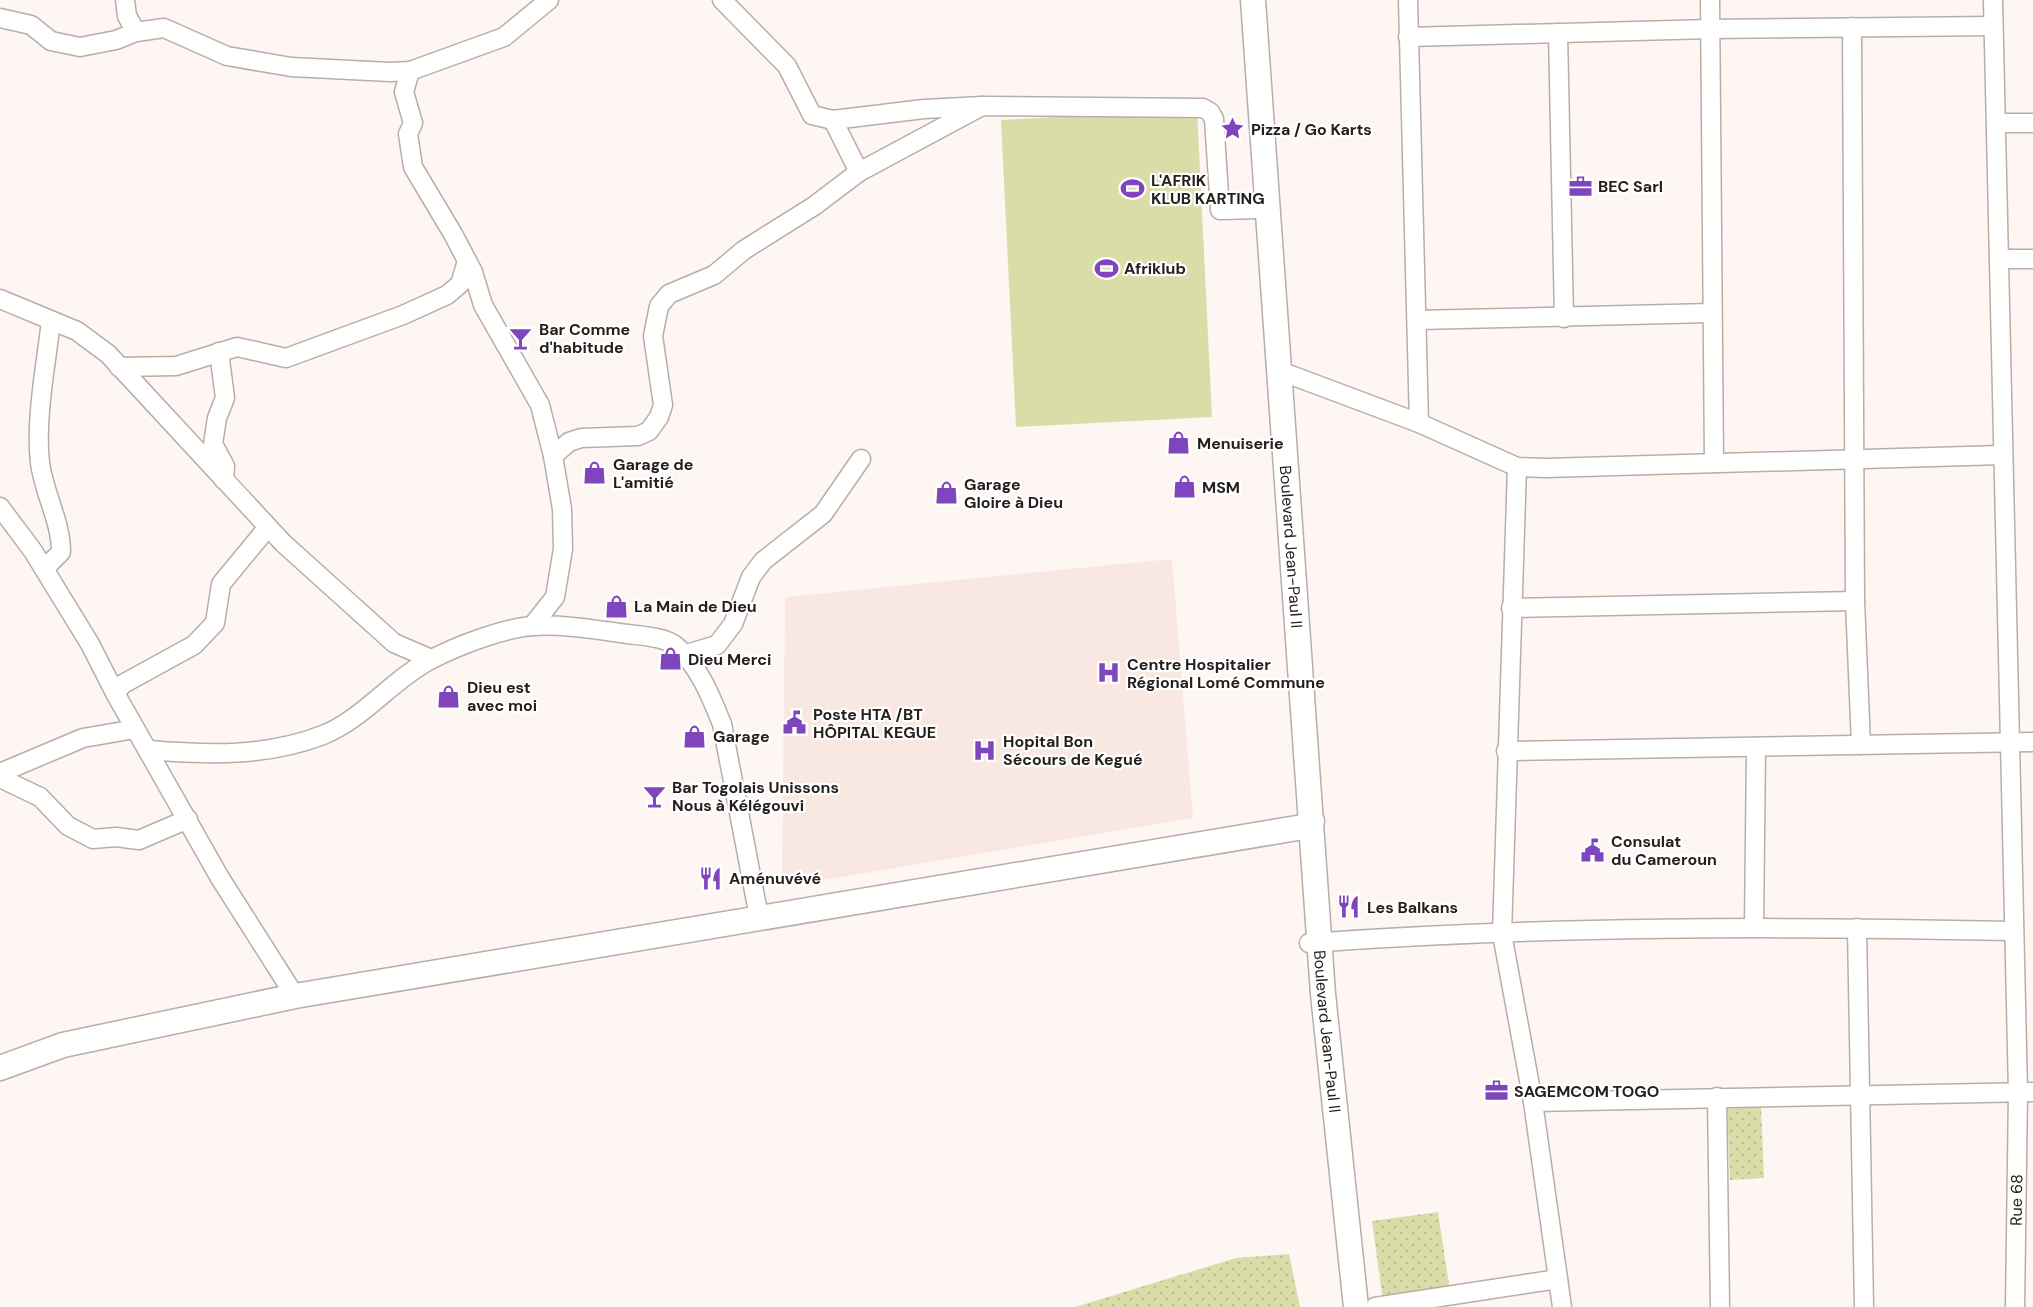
<svg xmlns="http://www.w3.org/2000/svg" width="2033" height="1307" viewBox="0 0 2033 1307" font-family="'DM Sans',sans-serif">
  <style>
    .built { fill: #f9e8e1 }
    .grass { fill: url(#grass-dots) }
    .garden { fill: #dadda8 }
    .lines { fill: none; stroke-linecap: round; stroke-linejoin: round }
    .minor-casing { stroke: #b9ada7; stroke-width: 21 }
    .major-casing { stroke: #b9ada7; stroke-width: 27 }
    .minor { stroke: #fff; stroke-width: 18 }
    .major { stroke: #fff; stroke-width: 24 }
    .labels { text-anchor: middle; stroke-width: 4.5; stroke-linejoin: round; paint-order: stroke }
    .poi-label { font-size: 16px; font-weight: bold; fill: #24201e; stroke: #fff; text-anchor: start }
    .street-label { font-size: 16px; fill: #24201e; stroke: #fff }
  </style>
  <defs>
    <pattern id="grass-dots" width="8" height="8" patternUnits="userSpaceOnUse" patternTransform="scale(1.5)"><rect width="8" height="8" fill="#dadda8"/><path d="M2 2h.1M6 6h.1" fill="none" stroke="#bbbd90" stroke-width="1.8" stroke-linecap="round"/></pattern>
  </defs>
  <rect width="100%" height="100%" fill="#fef6f3"/>
  <polygon class="built" points="1172,559 1193,818 782,887 785,597"/>
  <g class="grass">
    <polygon points="1761,1107 1764,1178 1730,1180 1727,1109"/>
    <polygon points="1438,1212 1450,1291 1383,1301 1372,1221"/>
    <polygon points="1289,1254 1300,1307 1075,1307 1236,1258"/>
  </g>
  <polygon class="garden" points="1197,109 1212,417 1016,427 1001,120"/>
  <g class="lines">
    <defs>
      <g id="minor">
        <polyline points="125,0 127,16 136,32"/>
        <polyline points="722,0 787,66 812,115 833,120 924,109 982,106 1203,108 1210,112 1214,119 1220,210 1257,209"/>
        <polyline points="1408,0 1419,423"/>
        <polyline points="1710,0 1714,463"/>
        <polyline points="1993,0 2018,1092 2015,1307"/>
        <polyline points="0,18 31,25 51,41 80,47 116,40 136,32 164,28 227,56 291,67 390,72 410,71 504,37 549,0"/>
        <polyline points="1852,27 1855,601 1861,745"/>
        <polyline points="1558,33 1564,318"/>
        <polyline points="1408,37 1710,29 1993,26"/>
        <polyline points="410,71 404,92 413,123 408,134 413,167 453,234 473,272 483,305 540,405 553,456"/>
        <polyline points="833,120 859,172"/>
        <polyline points="1996,123 2033,123"/>
        <polyline points="1999,259 2033,259"/>
        <polyline points="0,299 77,331 108,354 283,543 394,643 431,659"/>
        <polyline points="1417,320 1711,313"/>
        <polyline points="219,352 225,398 217,418 213,444 225,466 224,480"/>
        <polyline points="119,367 176,366 237,347 286,358 403,315 447,295 460,284 467,261"/>
        <polyline points="1280,371 1419,423 1517,467 1546,468 2002,455"/>
        <polyline points="1517,467 1502,934 1533,1102 1562,1307"/>
        <polyline points="0,507 33,551 90,644 115,693 220,878 295,996"/>
        <path d="M44 569 61 552C61 521 44 494 40 463 35 419 46 365 51 321"/>
        <polyline points="1511,608 1855,601"/>
        <polyline points="532,626 555,597 563,549 562,509 553,456 569,442 581,438 638,436 649,431 659,417 663,405 653,336 659,306 669,294 714,275 744,250 814,206 859,172 982,106"/>
        <polyline points="683,655 717,645 733,624 751,577 763,561 823,514 861,459"/>
        <polyline points="115,693 123,684 194,645 215,623 221,584 268,527"/>
        <path d="M149 750C208 755 266 757 323 735 363 719 392 680 430 660 457 646 503 628 533 626 565 624 597 630 628 634 643 636 665 637 676 646 699 666 711 697 722 724L759 917"/>
        <polyline points="1506,751 2033,742"/>
        <polyline points="0,773 83,738 135,729"/>
        <polyline points="0,778 40,797 68,826 93,839 116,837 139,840 188,819"/>
        <polyline points="1754,928 1756,747"/>
        <polyline points="1857,928 1864,1307"/>
        <path d="M1309 943C1543 926 1779 926 2014 931"/>
        <polyline points="1717,1097 1720,1307"/>
        <polyline points="1533,1102 2033,1092"/>
        <polyline points="1375,1307 1558,1279"/>
      </g>
      <g id="major">
        <path id="s1" d="M1253 0 1323 994 1356 1307"/>
        <polyline points="0,1068 63,1045 295,996 1303,827 1312,821"/>
      </g>
    </defs>
    <use href="#minor" class="minor-casing"/>
    <use href="#major" class="major-casing"/>
    <use href="#minor" class="minor"/>
    <use href="#major" class="major"/>
  </g>
  <defs>
    <symbol id="sight-bare" viewBox="-9 -9 18 18"><path d="M0-6L1.8-2.2L6-1.7L2.9 1.2L3.7 5.4L0 3.3L-3.7 5.4L-2.9 1.2L-6-1.7L-1.8-2.2Z" fill="#7f45bc" stroke="#fff" stroke-width="2.5" paint-order="stroke"/></symbol>
    <symbol id="office-bare" viewBox="-9 -9 18 18"><path d="M-6-3h4V-5.5h4V-3h4V5H-6ZM-1-4.5V-3h2v-1.5ZM-6 0V1H6V0Z" fill="#7f45bc" stroke="#fff" stroke-width="2.5" paint-order="stroke"/></symbol>
    <symbol id="stadium-bare" viewBox="-9 -9 18 18"><path d="M0-5a6.5 5 0 1 0 0 10a6.5 5 0 1 0 0-10ZM-3.5-1.8h7v3.6h-7Z" fill="#7f45bc" stroke="#fff" stroke-width="2.5" paint-order="stroke"/></symbol>
    <symbol id="bar-bare" viewBox="-9 -9 18 18"><path d="M-6-5H6L.8 .8V4.5H3.5V6h-7V4.5H-.8V.8Z" fill="#7f45bc" stroke="#fff" stroke-width="2.5" paint-order="stroke"/></symbol>
    <symbol id="shop-bare" viewBox="-9 -9 18 18"><path d="M-5-2.5h2.3a2.7 3.5 0 0 1 5.4 0H5L5.5 6h-11ZM-1.5-2.5h3a1.5 2.3 0 0 0-3 0Z" fill="#7f45bc" stroke="#fff" stroke-width="2.5" paint-order="stroke"/></symbol>
    <symbol id="hospital-bare" viewBox="-9 -9 18 18"><path d="M-5-5h3v3.5h4V-5h3V5h-3V1.5h-4V5h-3Z" fill="#7f45bc" stroke="#fff" stroke-width="2.5" paint-order="stroke"/></symbol>
    <symbol id="civic-bare" viewBox="-9 -9 18 18"><path d="M-.6-6.5H3V-4.5H.6V-3L4-1V1h2V6H-6V1h2V-1L-.6-3ZM-1.2 2.5V6h2.4V2.5Z" fill="#7f45bc" stroke="#fff" stroke-width="2.5" paint-order="stroke"/></symbol>
    <symbol id="restaurant-bare" viewBox="-9 -9 18 18"><path d="M-5-6h1v4h1v-4h1v4h1v-4h1v5L-1.5 .5V6h-2V.5L-5-1ZM5-6V6H3V1.5H1.5Q1.5-4 5-6Z" fill="#7f45bc" stroke="#fff" stroke-width="2.5" paint-order="stroke"/></symbol>
  </defs>
  <g fill-rule="evenodd">
    <use href="#sight-bare" x="1216" y="112" width="33" height="33"/>
    <use href="#office-bare" x="1564" y="170" width="33" height="33"/>
    <use href="#stadium-bare" x="1116" y="172" width="33" height="33"/>
    <use href="#stadium-bare" x="1090" y="252" width="33" height="33"/>
    <use href="#bar-bare" x="504" y="322" width="33" height="33"/>
    <use href="#shop-bare" x="1162" y="426" width="33" height="33"/>
    <use href="#shop-bare" x="578" y="456" width="33" height="33"/>
    <use href="#shop-bare" x="1168" y="470" width="33" height="33"/>
    <use href="#shop-bare" x="930" y="476" width="33" height="33"/>
    <use href="#shop-bare" x="600" y="590" width="33" height="33"/>
    <use href="#shop-bare" x="654" y="642" width="33" height="33"/>
    <use href="#hospital-bare" x="1092" y="656" width="33" height="33"/>
    <use href="#shop-bare" x="432" y="680" width="33" height="33"/>
    <use href="#civic-bare" x="778" y="706" width="33" height="33"/>
    <use href="#shop-bare" x="678" y="720" width="33" height="33"/>
    <use href="#hospital-bare" x="968" y="734" width="33" height="33"/>
    <use href="#bar-bare" x="638" y="780" width="33" height="33"/>
    <use href="#civic-bare" x="1576" y="834" width="33" height="33"/>
    <use href="#restaurant-bare" x="694" y="862" width="33" height="33"/>
    <use href="#restaurant-bare" x="1332" y="890" width="33" height="33"/>
    <use href="#office-bare" x="1480" y="1074" width="33" height="33"/>
  </g>
  <g class="labels">
    <g class="poi-label">
      <text x="1251" y="135">Pizza / Go Karts</text>
      <text x="1151" y="186">L'AFRIK<tspan x="1151" dy="18">KLUB KARTING</tspan></text>
      <text x="1598" y="192">BEC Sarl</text>
      <text x="1124" y="274">Afriklub</text>
      <text x="539" y="335">Bar Comme<tspan x="539" dy="18">d'habitude</tspan></text>
      <text x="1197" y="449">Menuiserie</text>
      <text x="613" y="470">Garage de<tspan x="613" dy="18">L'amitié</tspan></text>
      <text x="964" y="490">Garage<tspan x="964" dy="18">Gloire à Dieu</tspan></text>
      <text x="1202" y="493">MSM</text>
      <text x="634" y="612">La Main de Dieu</text>
      <text x="688" y="665">Dieu Merci</text>
      <text x="1127" y="670">Centre Hospitalier<tspan x="1127" dy="18">Régional Lomé Commune</tspan></text>
      <text x="467" y="693">Dieu est<tspan x="467" dy="18">avec moi</tspan></text>
      <text x="813" y="720">Poste HTA /BT<tspan x="813" dy="18">HÔPITAL KEGUE</tspan></text>
      <text x="713" y="742">Garage</text>
      <text x="1003" y="747">Hopital Bon<tspan x="1003" dy="18">Sécours de Kegué</tspan></text>
      <text x="672" y="793">Bar Togolais Unissons<tspan x="672" dy="18">Nous à Kélégouvi</tspan></text>
      <text x="1611" y="847">Consulat<tspan x="1611" dy="18">du Cameroun</tspan></text>
      <text x="729" y="884">Aménuvévé</text>
      <text x="1367" y="913">Les Balkans</text>
      <text x="1514" y="1097">SAGEMCOM TOGO</text>
    </g>
    <g class="street-label">
      <text dy="6" stroke="none"><textPath href="#s1" startOffset="548">Boulevard Jean-Paul II</textPath></text>
      <text dy="6" stroke="none"><textPath href="#s1" startOffset="1034">Boulevard Jean-Paul II</textPath></text>
      <text transform="translate(2016 1200) rotate(-89)" y="6">Rue 68</text>
    </g>
  </g>
</svg>
